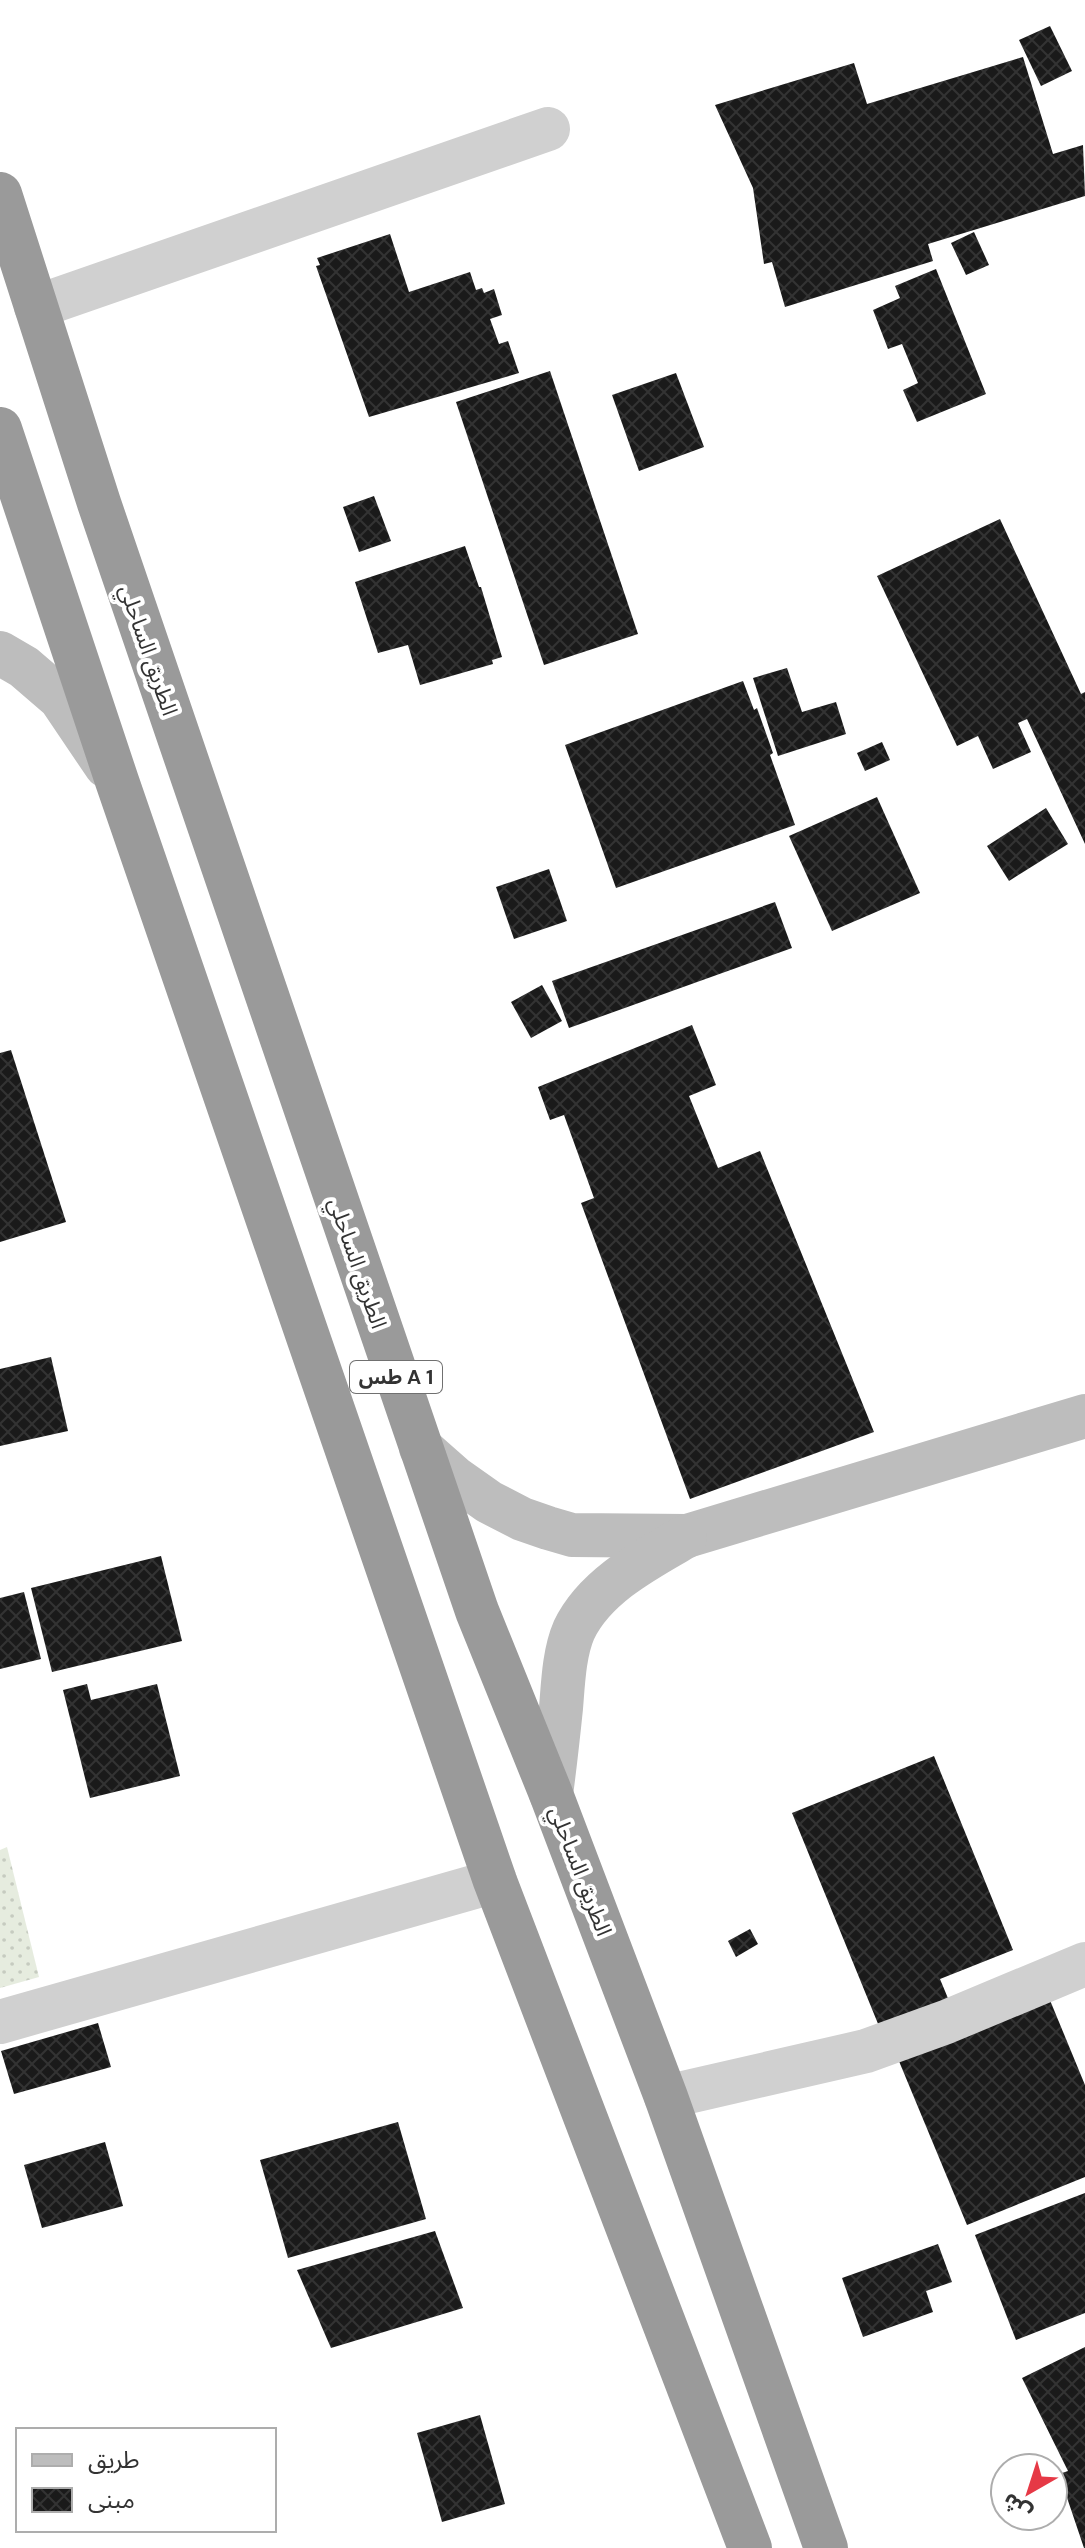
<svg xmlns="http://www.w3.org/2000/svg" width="1085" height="2548" viewBox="0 0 1085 2548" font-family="'DM Sans','Noto Sans Arabic',sans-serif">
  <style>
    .park { fill: url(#park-dots) }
    .building { fill: url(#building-cross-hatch) }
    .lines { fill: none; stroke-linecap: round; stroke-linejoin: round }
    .street { stroke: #d0d0d0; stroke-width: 44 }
    .secondary { stroke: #bdbdbd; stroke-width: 44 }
    .highway { stroke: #9a9a9a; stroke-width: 44 }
    .labels { text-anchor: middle; stroke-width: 8; stroke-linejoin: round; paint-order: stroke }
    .shield { fill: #fff; stroke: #707070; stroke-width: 2 }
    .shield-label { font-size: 20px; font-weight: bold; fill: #333 }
    .street-label { font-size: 22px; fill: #333; stroke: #fff }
  </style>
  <defs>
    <pattern id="park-dots" width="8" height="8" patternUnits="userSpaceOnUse" patternTransform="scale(2)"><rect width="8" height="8" fill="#e6ecdf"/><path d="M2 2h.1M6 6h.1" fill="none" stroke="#c6cbc0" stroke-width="1.8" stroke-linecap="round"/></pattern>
    <pattern id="building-cross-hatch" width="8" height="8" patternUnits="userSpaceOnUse" patternTransform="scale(2)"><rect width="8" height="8" fill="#1a1a1a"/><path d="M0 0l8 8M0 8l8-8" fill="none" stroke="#333"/></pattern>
  </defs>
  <rect width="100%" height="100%" fill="#fff"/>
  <polygon class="park" points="7,1847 39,1977 0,1988 0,1850"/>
  <g class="building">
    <polygon points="1050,26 1072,71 1041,86 1019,40"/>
    <polygon points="1023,57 1053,154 1083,145 1085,196 928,244 933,261 785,307 772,262 764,264 753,188 715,105 854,63 867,104"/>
    <polygon points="974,232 989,265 966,275 951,243"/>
    <polygon points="390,234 409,292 470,272 476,290 482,288 484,293 494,289 502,315 490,319 499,344 508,341 519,373 369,417 316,266 320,265 317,258"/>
    <polygon points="936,269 986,394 917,422 903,390 918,383 902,344 888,349 873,310 900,298 895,286"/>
    <polygon points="550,371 638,634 544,665 456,402"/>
    <polygon points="676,373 704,447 639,471 612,395"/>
    <polygon points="374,496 391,541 359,552 343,507"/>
    <polygon points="1000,519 1081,694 1085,692 1085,844 1027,719 1018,723 1031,752 993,769 978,736 957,746 877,576"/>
    <polygon points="465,546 479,587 481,587 502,657 492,660 493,664 420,685 408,645 378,653 355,582"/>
    <polygon points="787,668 802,712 836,702 846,734 778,756 753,678"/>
    <polygon points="743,681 754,710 757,708 773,753 770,755 795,825 616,888 565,745"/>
    <polygon points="882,742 890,760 865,771 857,753"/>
    <polygon points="877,797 920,893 832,931 789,836"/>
    <polygon points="1046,808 1068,844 1009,881 987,846"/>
    <polygon points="549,869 567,921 514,939 496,887"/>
    <polygon points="775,902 792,948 569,1028 552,981"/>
    <polygon points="542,985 562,1021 531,1038 511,1002"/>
    <polygon points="692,1025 716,1085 689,1096 718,1168 760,1151 874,1432 690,1499 581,1203 594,1198 564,1115 550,1120 538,1087"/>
    <polygon points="11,1050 66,1222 0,1242 0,1053"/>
    <polygon points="51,1357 68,1431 0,1446 0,1369"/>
    <polygon points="161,1556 182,1641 52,1672 31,1588"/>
    <polygon points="24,1592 41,1659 0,1669 0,1598"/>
    <polygon points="87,1684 91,1700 157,1684 180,1776 90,1798 63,1690"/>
    <polygon points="934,1756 1013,1950 940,1979 952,2008 883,2036 792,1813"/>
    <polygon points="750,1929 758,1944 736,1957 728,1941"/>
    <polygon points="1047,1993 1085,2085 1085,2177 967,2225 896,2054"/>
    <polygon points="98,2023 111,2067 14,2094 1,2051"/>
    <polygon points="398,2122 426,2219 288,2258 260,2160"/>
    <polygon points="105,2142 123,2206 42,2228 24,2165"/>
    <polygon points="1085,2193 1085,2313 1016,2340 975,2235"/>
    <polygon points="435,2231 463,2308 331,2348 297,2270"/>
    <polygon points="938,2244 952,2282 926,2291 933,2312 863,2337 842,2278"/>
    <polygon points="1085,2347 1085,2548 1084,2548 1059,2474 1068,2471 1022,2378"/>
    <polygon points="480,2415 505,2504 442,2522 417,2433"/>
  </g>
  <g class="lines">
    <g class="street">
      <polyline points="36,307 548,129"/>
      <polyline points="0,2022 495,1881"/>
      <polyline points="666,2097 866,2051 946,2022 1085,1964"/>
    </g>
    <g class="secondary">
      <polyline points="0,653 24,667 60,698 106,766"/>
      <polyline points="421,1448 455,1478 489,1502 522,1519 548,1528 572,1535 687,1536 1085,1416"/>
      <path d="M551 1794C555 1765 558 1737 561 1708 563 1684 564 1653 574 1630 595 1586 645 1560 685 1537"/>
    </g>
    <g class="highway">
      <polyline points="0,194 99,503 477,1611 551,1794 666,2097 826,2548"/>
      <polyline points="0,429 117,781 495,1881 750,2548"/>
    </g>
  </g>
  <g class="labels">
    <rect class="shield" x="350" y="1361" width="92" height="32" rx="6"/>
    <g class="shield-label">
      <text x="396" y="1384">طس A 1</text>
    </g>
    <g class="street-label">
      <text transform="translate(149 650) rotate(71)" y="8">الطريق الساحلي</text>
      <text transform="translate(358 1263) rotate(71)" y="8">الطريق الساحلي</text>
      <text transform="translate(581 1871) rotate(69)" y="8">الطريق الساحلي</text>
    </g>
  </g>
  <rect x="16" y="2428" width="260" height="104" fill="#ffffff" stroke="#adadad" stroke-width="2"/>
  <rect x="32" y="2454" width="40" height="12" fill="#bdbdbd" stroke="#adadad" stroke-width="2"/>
  <text x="88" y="2468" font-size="24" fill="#333333">طريق</text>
  <rect x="32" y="2488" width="40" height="24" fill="url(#building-cross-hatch)" stroke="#adadad" stroke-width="2"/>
  <text x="88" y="2508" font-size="24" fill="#333333">مبنى</text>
  <g transform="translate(1029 2492) rotate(219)"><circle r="38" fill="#ffffff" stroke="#adadad" stroke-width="2"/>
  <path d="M0-6L14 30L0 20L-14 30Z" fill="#e63946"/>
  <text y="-12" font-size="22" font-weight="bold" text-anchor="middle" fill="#333333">ش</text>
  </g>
</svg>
